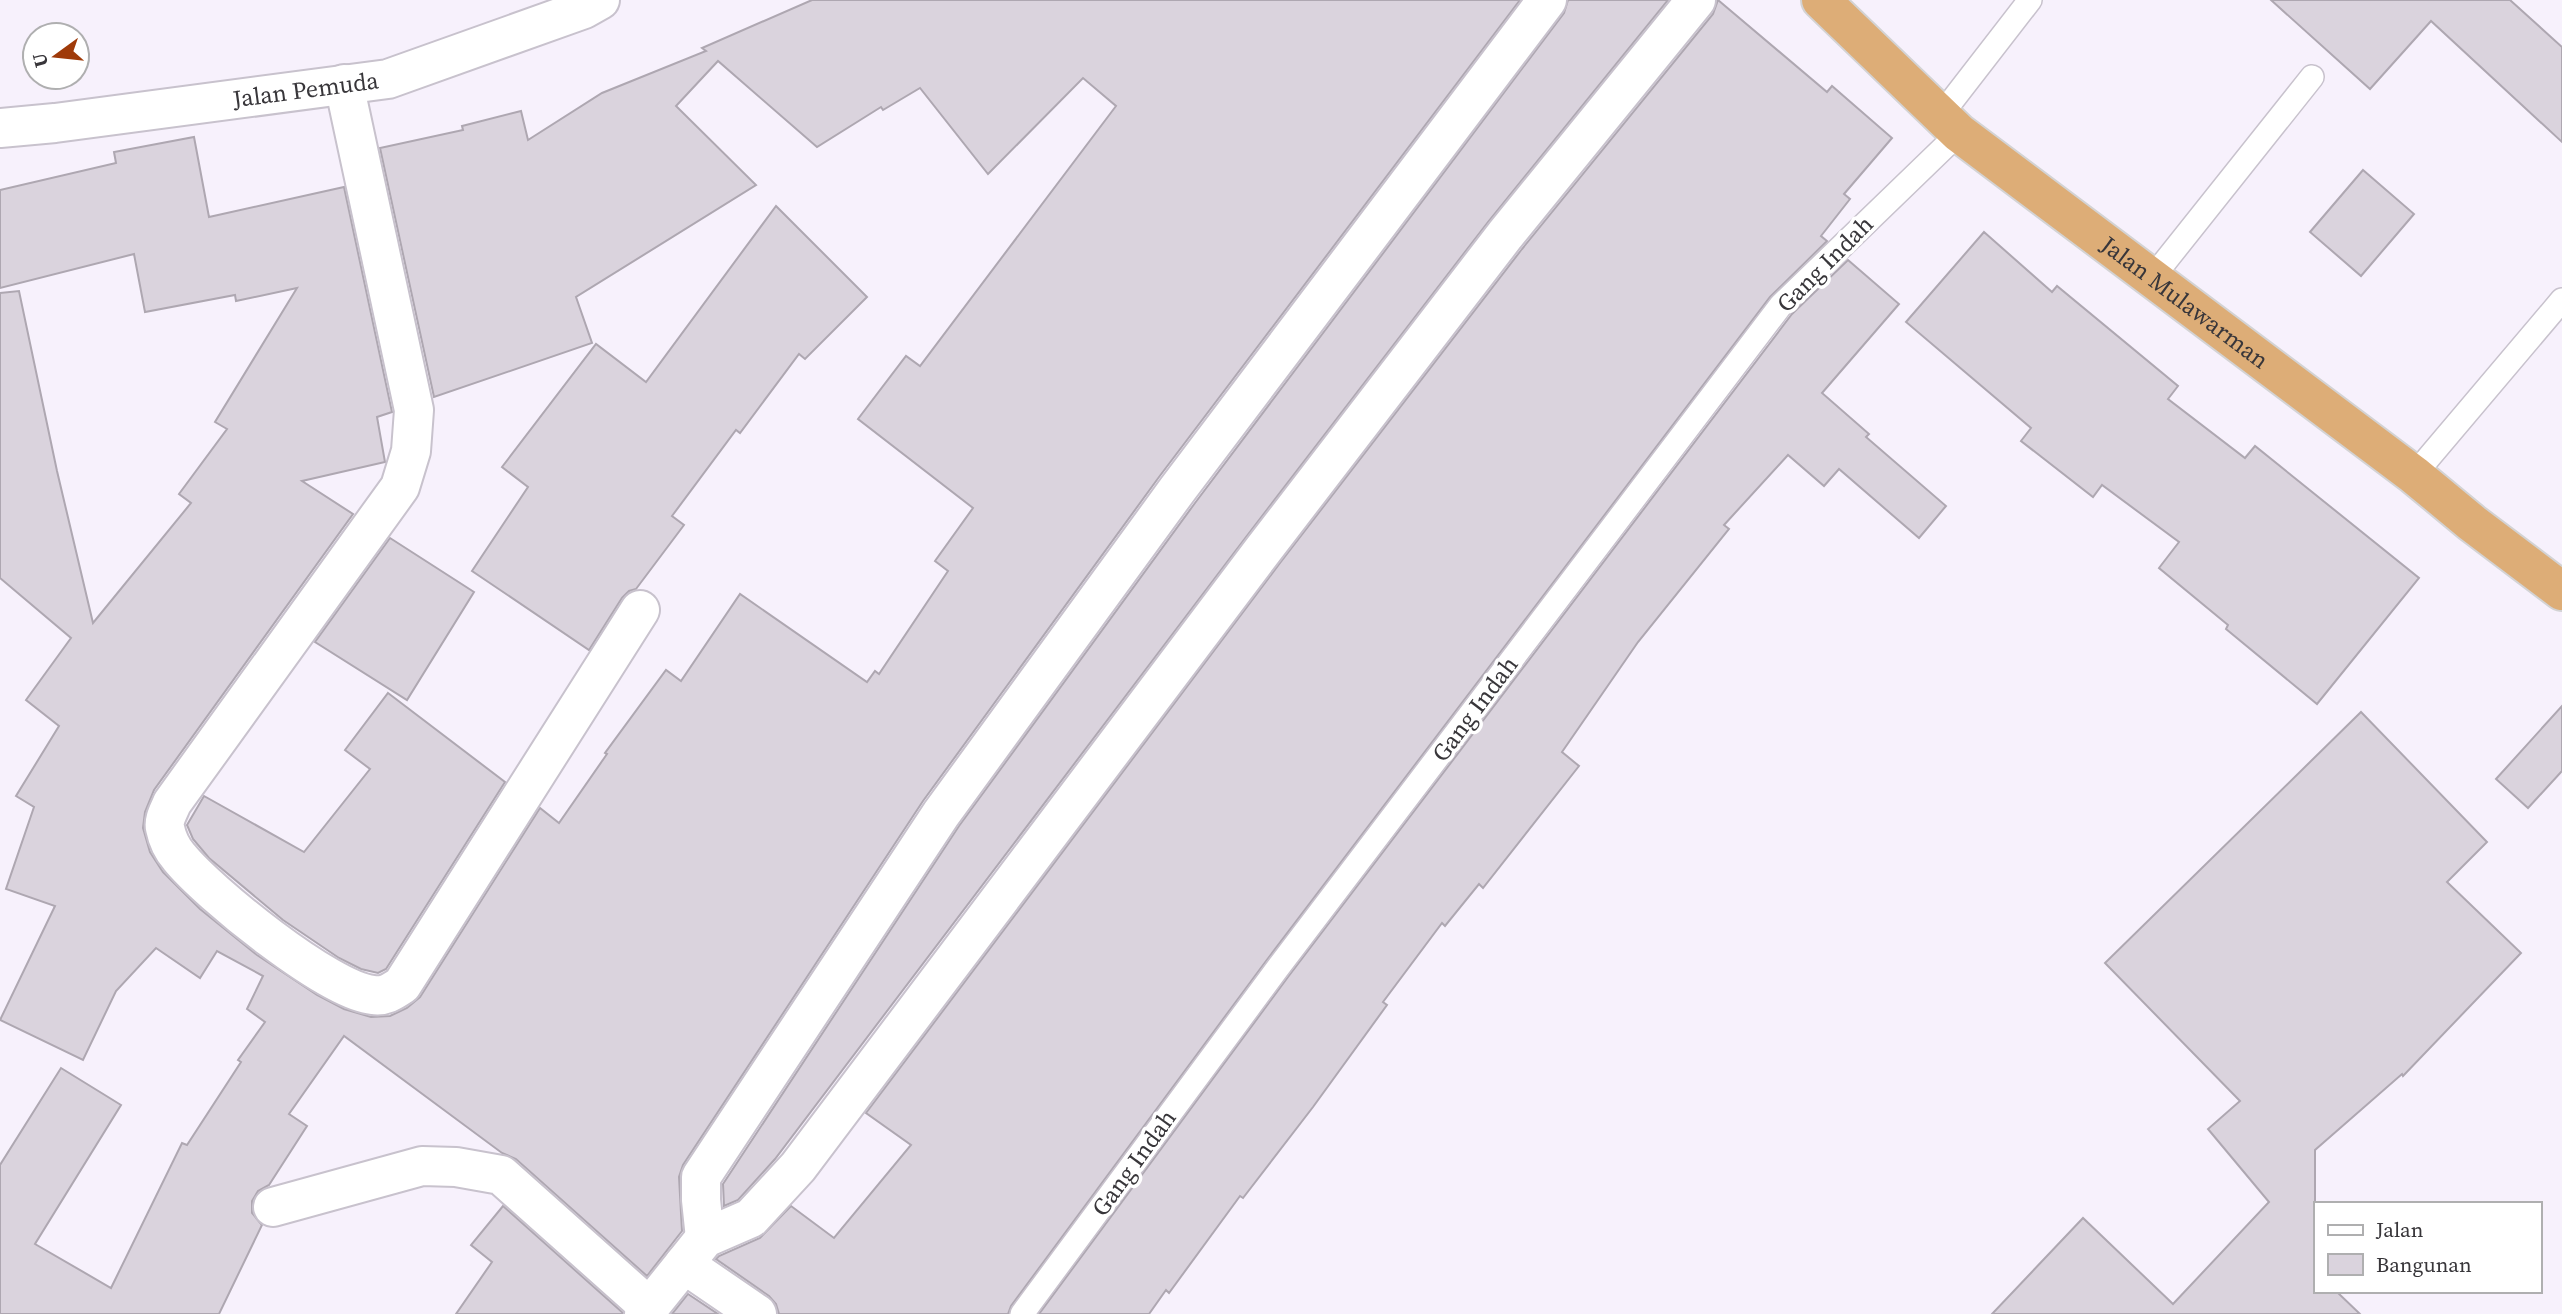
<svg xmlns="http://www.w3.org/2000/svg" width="2562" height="1314" viewBox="0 0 2562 1314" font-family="'Source Serif 4',serif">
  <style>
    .building { fill: #dad3dd; stroke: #aea7b1; stroke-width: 2 }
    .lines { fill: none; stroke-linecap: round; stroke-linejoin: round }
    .lane-casing { stroke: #c8c2cd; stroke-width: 26 }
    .street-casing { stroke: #c8c2cd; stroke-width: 42 }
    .highway-casing { stroke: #d3d3d4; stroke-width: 42 }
    .lane { stroke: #fff; stroke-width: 23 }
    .street { stroke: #fff; stroke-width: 38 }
    .highway { stroke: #ddad77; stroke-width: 38 }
    .labels { text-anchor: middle; stroke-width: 7; stroke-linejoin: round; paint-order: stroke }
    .street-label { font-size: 24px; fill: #38363a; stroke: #fff }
  </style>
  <rect width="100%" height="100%" fill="#f7f1fc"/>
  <g class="building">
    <polygon points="812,0 1520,0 1159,477 923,801 683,1165 679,1177 682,1231 647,1276 516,1159 502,1153 344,1036 289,1114 307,1126 269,1185 258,1191 252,1201 252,1213 262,1225 219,1314 0,1314 0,1165 61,1068 121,1105 35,1244 111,1288 182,1143 187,1145 241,1062 238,1060 265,1022 247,1009 263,976 217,951 200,978 156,948 116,991 83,1060 0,1020 55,906 6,889 34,807 16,796 59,726 26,700 71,638 0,578 0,293 19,291 57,471 93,623 191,503 179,494 227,429 215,422 297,288 236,301 235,295 145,312 134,254 0,288 0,190 116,163 114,152 194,137 209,217 344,187 392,412 377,417 385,462 302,481 353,514 154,790 145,812 143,828 150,852 163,872 200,909 257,955 317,995 344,1009 371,1017 390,1016 407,1008 420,997 540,808 559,823 607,754 605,753 666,670 681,681 740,594 867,682 875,671 879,674 948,571 935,561 973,508 858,419 906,356 920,366 1116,106 1083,78 988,174 920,88 883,110 881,107 817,147 718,61 676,106 756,185 576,297 592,343 434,397 380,148 463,130 462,126 521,111 528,140 602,93 706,51 702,48"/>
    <polygon points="1568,0 1668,0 1488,222 1246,537 775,1159 738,1200 724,1206 723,1184 959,826 1195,503 1564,13"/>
    <polygon points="1718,0 1827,92 1832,86 1892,138 1844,194 1850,199 1821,236 1827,241 1770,297 1266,961 1011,1306 1008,1314 779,1314 776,1304 769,1296 716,1259 719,1256 760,1238 791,1206 834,1238 911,1145 866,1113 1280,563 1522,249 1713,14"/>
    <polygon points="2271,0 2510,0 2562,47 2562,142 2431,21 2370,89"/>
    <polygon points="2363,170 2414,214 2361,276 2310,232"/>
    <polygon points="776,206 867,297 805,359 799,354 740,433 736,430 672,516 684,525 636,589 629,591 622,598 589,650 472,571 528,487 502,467 596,344 646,382"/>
    <polygon points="1984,232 2052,292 2057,286 2178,386 2168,399 2245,458 2255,446 2419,578 2317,704 2226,629 2228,625 2159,568 2179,542 2102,485 2093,497 2021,441 2031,428 1906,322"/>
    <polygon points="1848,260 1899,304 1822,393 1869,434 1866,437 1946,506 1919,538 1839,469 1824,486 1788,455 1724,525 1729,529 1638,642 1562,752 1579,766 1483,888 1479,884 1445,926 1442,923 1383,1002 1387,1005 1313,1107 1243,1198 1240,1196 1169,1293 1166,1290 1149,1314 1039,1314 1288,977 1792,314"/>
    <polygon points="390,538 474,592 407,700 315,642"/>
    <polygon points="388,693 505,782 386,969 378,973 361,969 339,958 283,920 209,858 193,839 187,825 204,796 304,852 370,769 345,750"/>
    <polygon points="2562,706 2562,771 2528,808 2496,779"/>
    <polygon points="2361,712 2487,842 2447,882 2521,953 2403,1076 2402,1074 2315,1150 2315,1291 2336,1291 2360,1314 1992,1314 2083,1218 2173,1304 2269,1202 2208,1129 2240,1101 2105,963"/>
    <polygon points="503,1206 623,1313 623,1314 456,1314 492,1262 471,1245"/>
    <polygon points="688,1294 718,1314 672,1314"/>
  </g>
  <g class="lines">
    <defs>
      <g id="lane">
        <polyline points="1941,115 2030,0"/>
        <polyline points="2152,278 2312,77"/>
        <polyline points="2414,475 2562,300"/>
        <polyline points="1022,1314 1277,969 1781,305 1959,133"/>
      </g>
      <g id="street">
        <path d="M344 84 414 410 411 451 400 487 172 803C169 811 163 820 165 828 167 838 172 849 179 857 208 893 329 991 373 995 385 997 393 991 402 985L640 610"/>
        <path id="s1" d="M0 128 55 123 388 79 584 9 600 0"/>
        <polyline points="273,1207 422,1166 456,1167 501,1175 649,1307"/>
        <polyline points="705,1238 701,1200 701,1177 941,814 1177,490 1547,0"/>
        <polyline points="684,1264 757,1314"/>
        <polyline points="644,1314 705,1238 751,1218 798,1167 1263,550 1505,235 1696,0"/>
      </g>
      <g id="highway">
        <path id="s2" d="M1821 0 1959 133 2414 475 2472 523 2562 591"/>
      </g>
    </defs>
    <use href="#lane" class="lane-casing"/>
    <use href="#street" class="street-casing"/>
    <use href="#highway" class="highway-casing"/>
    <use href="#lane" class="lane"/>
    <use href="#street" class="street"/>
    <use href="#highway" class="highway"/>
  </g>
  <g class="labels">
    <g class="street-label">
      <text dy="8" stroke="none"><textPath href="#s1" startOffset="308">Jalan Pemuda</textPath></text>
      <text transform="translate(1825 264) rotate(-45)" y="8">Gang Indah</text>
      <text dy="8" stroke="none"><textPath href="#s2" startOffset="474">Jalan Mulawarman</textPath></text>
      <text transform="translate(1475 709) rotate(-53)" y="8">Gang Indah</text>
      <text transform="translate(1134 1163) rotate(-54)" y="8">Gang Indah</text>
    </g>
  </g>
  <rect x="2314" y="1202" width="228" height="91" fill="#ffffff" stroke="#afafb0" stroke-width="2"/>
  <rect x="2328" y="1225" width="35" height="10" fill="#ffffff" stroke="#afafb0" stroke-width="2"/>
  <text x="2376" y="1237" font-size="21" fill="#38363a">Jalan</text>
  <rect x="2328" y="1254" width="35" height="21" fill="#dad3dd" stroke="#afafb0" stroke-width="2"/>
  <text x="2376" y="1272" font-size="21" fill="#38363a">Bangunan</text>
  <g transform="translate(56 56) rotate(255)"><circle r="33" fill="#ffffff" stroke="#afafb0" stroke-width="2"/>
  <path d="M0-5L12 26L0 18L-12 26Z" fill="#9f3a09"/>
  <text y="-10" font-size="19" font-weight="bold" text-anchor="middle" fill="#38363a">U</text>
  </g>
</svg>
